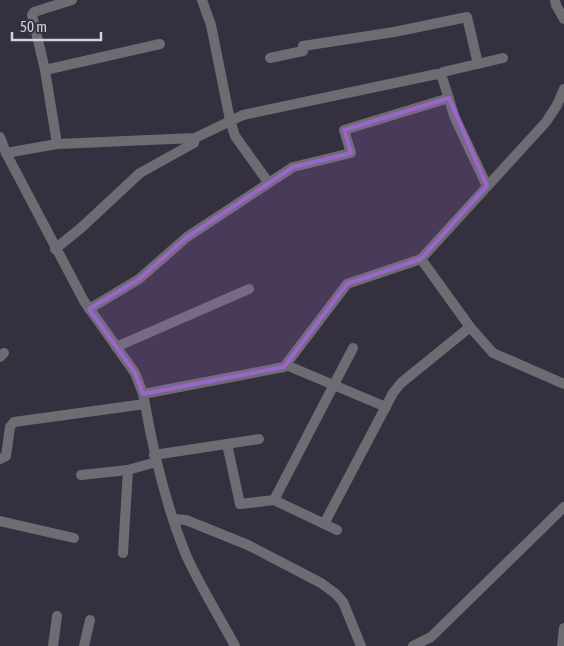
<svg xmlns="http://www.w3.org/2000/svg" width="564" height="646" viewBox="0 0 564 646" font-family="'Asap Condensed',sans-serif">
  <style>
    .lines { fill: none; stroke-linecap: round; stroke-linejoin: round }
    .street { stroke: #6e6c73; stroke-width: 10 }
    .marked { fill: #9a66c9; fill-opacity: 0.2; stroke: #9a66c9; stroke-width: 4; stroke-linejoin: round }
  </style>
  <rect width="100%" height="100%" fill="#35303f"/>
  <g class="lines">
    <g class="street">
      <polyline points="202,0 211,25 230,120 235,136 268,182"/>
      <polyline points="555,0 556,5 564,19"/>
      <polyline points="270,58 303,51 303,46 394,32 467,17 478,64"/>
      <polyline points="45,70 160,44"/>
      <polyline points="440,75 443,72 503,58"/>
      <polyline points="0,137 6,153 57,144 195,138 243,115 437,74 442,77 455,118 487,186"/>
      <polyline points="57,144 45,70 32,15 34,12 72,0"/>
      <polyline points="6,153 84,301 135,373 143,394"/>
      <polyline points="55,249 81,228 140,173 194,143 195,138"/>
      <polyline points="421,259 470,327 493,353 564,384"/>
      <polyline points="89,309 139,279 187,237 293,167 351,153 344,130 449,98"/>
      <polyline points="116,347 249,289"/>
      <polyline points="0,357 4,353"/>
      <polyline points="286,365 386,407"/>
      <path d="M145 404C154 455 166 506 186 555 200 586 219 616 235 646"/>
      <polyline points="227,444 240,504 274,500 353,348"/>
      <polyline points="154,455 259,439"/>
      <polyline points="0,459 6,456 10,427 14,422 145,404 143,394 284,367 347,284 421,259 546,122 557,105 564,89"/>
      <polyline points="81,475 128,470 156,462"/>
      <polyline points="274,500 337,530"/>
      <polyline points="173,519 186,520 248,545 321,583 336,594 343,602 361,646"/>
      <polyline points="0,521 74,538"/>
      <polyline points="324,524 393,393 401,383 470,327"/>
      <polyline points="123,553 128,470"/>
      <polyline points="53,646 57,616"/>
      <polyline points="84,646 90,620"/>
      <polyline points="413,646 431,637 564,507"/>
      <polyline points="562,646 564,628"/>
    </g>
  </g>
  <path class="marked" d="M449 98 487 186 421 259 347 284 284 367 143 394 135 373 89 309 139 279 187 237 293 167 351 153 344 130Z"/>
  <path d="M12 32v8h89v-8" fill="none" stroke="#d4d1db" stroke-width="2.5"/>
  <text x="20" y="32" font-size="15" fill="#d4d1db" stroke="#35303f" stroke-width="4" paint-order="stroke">50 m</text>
</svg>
